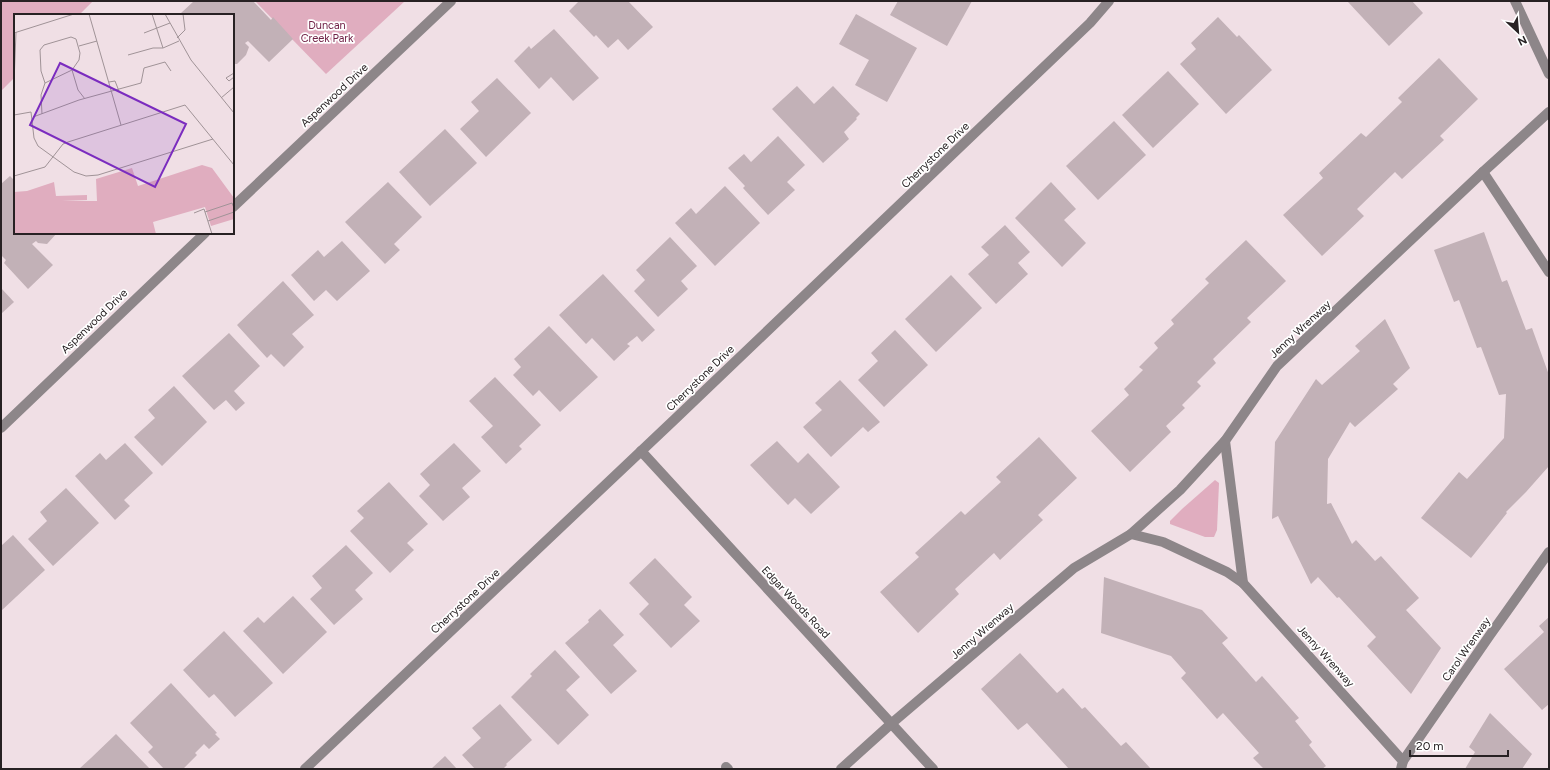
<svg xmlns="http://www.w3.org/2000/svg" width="1550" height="770" viewBox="0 0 1550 770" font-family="Figtree,sans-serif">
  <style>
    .green { fill: #e0adbf }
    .building { fill: #c2b1b7 }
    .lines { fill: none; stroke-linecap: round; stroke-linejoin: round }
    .minor { stroke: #8d8689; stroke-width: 10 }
    .labels { text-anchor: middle; stroke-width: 3.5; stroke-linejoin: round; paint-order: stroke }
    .park-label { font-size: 11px; fill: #702146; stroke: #fff }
    .street-label { font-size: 11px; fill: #272123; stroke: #fff }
    .inset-road { fill: none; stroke: #a09397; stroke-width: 1 }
    .view { fill: #7b2cbf; fill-opacity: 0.15; stroke: #7b2cbf; stroke-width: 2 }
    .inset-edge { fill: none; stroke: #272123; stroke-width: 2 }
  </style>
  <rect width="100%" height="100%" fill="#f0dfe5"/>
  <g class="green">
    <polygon points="1,1 93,1 79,15 15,15 15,77 1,91"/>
    <polygon points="255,1 405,1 326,74"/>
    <polygon points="1215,480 1219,483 1217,530 1214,537 1205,537 1170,524 1170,521 1182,509"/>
  </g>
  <g class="building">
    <polygon points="194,1 253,1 271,20 273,17 293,39 269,62 248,41 245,43 249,47 246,55 237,64 233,64 233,15 184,15 181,13"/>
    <polygon points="579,1 628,1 653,27 628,50 618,39 608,48 596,35 594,37 569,11"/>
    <polygon points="898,1 972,1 947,46 890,15"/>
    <polygon points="1349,1 1412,1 1423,13 1389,46 1348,2"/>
    <polygon points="856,14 917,48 887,102 855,85 869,60 839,44"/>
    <polygon points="1218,17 1237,37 1239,35 1272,70 1226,114 1180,64 1196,49 1191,43"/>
    <polygon points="554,29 599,78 573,101 551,77 539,89 514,61 529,46 531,49"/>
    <polygon points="1439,58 1478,99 1440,136 1444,140 1402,179 1395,172 1357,209 1364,216 1322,256 1283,215 1323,178 1319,173 1361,133 1366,137 1402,102 1398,98"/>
    <polygon points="1168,71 1199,104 1153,148 1122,115"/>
    <polygon points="497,78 531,113 486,157 460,129 479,111 471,102"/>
    <polygon points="797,86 814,104 833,86 860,114 856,118 857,119 844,132 849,139 823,163 772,109"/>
    <polygon points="1114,121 1146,155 1098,200 1066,166"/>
    <polygon points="445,129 477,163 430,206 399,172"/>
    <polygon points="778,136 805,165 787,182 795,190 768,215 743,188 745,186 728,168 744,154 751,162"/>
    <polygon points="10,176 15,181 15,233 57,233 47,244 38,243 36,241 32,244 53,265 28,289 4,263 6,260 1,255 1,184"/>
    <polygon points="388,182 422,217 394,244 400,250 385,264 345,222"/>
    <polygon points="1051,182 1076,209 1064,220 1086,243 1062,267 1015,218"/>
    <polygon points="725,186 760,223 715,266 675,223 691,208 696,214"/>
    <polygon points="1005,225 1030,252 1018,263 1028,274 996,304 968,274 989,255 981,247"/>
    <polygon points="1484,232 1502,282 1507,280 1526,330 1532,328 1549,375 1549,466 1526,492 1506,512 1507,513 1471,558 1421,518 1459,472 1467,479 1504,438 1506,394 1499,395 1481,347 1477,348 1459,300 1454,302 1434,250"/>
    <polygon points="670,237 697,266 681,281 688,289 658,317 634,291 645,280 636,270"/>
    <polygon points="1246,240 1286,281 1247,318 1251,322 1213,359 1216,363 1197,382 1201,386 1182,405 1185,408 1166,426 1171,432 1130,472 1091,431 1129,395 1124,389 1143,370 1139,367 1158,348 1154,343 1174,324 1171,320 1209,283 1205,279"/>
    <polygon points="342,241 370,271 337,301 326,290 314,301 291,275 318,250 324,257"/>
    <polygon points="603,274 655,330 642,342 637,336 627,344 630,346 614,361 592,338 586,344 559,315"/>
    <polygon points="951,275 982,308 936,352 905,319"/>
    <polygon points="283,281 314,315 292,334 304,347 284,367 271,354 267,358 237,325"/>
    <polygon points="1,288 14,302 1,314"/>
    <polygon points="1385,319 1410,368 1393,384 1398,389 1355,427 1350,422 1328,459 1327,504 1331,503 1352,544 1356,540 1375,561 1381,556 1419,598 1406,610 1441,648 1411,694 1367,646 1376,637 1339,597 1337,598 1318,577 1311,584 1278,516 1272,519 1275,442 1316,379 1322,385 1360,351 1355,346"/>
    <polygon points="549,326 598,377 560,412 539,390 533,396 513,375 521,367 514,359"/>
    <polygon points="895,330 928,365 884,407 858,380 878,361 871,353"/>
    <polygon points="229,333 260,366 234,391 245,403 236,411 226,400 214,410 182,376"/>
    <polygon points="495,377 541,425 519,446 522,449 506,464 481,437 493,426 469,401"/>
    <polygon points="840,380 880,422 868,432 863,427 831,457 803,427 822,410 815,403"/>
    <polygon points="174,386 207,422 162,466 134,437 155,418 148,410"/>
    <polygon points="1039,437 1077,478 1038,515 1043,520 1000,560 994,553 955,589 959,594 918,633 880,592 919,557 915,553 961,511 965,515 1001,482 996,477"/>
    <polygon points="777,441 798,463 808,453 840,487 811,514 795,498 788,505 750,465"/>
    <polygon points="125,443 153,473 124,500 130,506 115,520 75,476 100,453 106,460"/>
    <polygon points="454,443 481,471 462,488 470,497 443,521 419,496 430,485 420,474"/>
    <polygon points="389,482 428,524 407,543 414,550 390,573 350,531 364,518 357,511"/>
    <polygon points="66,488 99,523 53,566 28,539 47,521 40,512"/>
    <polygon points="13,535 45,570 1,611 1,546"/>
    <polygon points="346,545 373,573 355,590 363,599 334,625 310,599 322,588 312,576"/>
    <polygon points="655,558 692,597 684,605 700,621 671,648 639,614 649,604 629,583"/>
    <polygon points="1104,577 1202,610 1228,638 1222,643 1256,682 1262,676 1299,718 1295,721 1312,742 1309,745 1326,766 1322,769 1264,769 1253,758 1259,753 1223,713 1217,719 1181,678 1186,673 1171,656 1101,633"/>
    <polygon points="293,596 327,632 283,674 243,631 258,617 264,623"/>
    <polygon points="600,609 624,635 613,645 637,671 611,694 565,643 589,622 588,620"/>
    <polygon points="1549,617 1549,704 1542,710 1504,669 1544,632 1539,626"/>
    <polygon points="224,631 273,683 235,717 214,694 209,698 183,670"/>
    <polygon points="555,650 580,677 566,690 589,715 558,745 511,697 532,676 530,674"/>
    <polygon points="1020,653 1057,693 1063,688 1082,709 1085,707 1121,746 1126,742 1151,769 1069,769 1027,723 1018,730 981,689"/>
    <polygon points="171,683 217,733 215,734 220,739 209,749 204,744 195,753 197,755 183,769 164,769 148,752 153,747 130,723"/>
    <polygon points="500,704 532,740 506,764 507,765 503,769 475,769 462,755 481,738 472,728"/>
    <polygon points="1490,713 1532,754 1522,769 1465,769 1475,752 1469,747"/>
    <polygon points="116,734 150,769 79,769 91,758"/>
    <polygon points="445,756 457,769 431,769"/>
  </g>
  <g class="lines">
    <g class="minor">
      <polyline points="1515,1 1549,74"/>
      <polyline points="1483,172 1549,272"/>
      <polyline points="233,207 451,1"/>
      <polyline points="1,428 205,233"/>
      <polyline points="1225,441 1243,583"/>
      <polyline points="641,451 933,769"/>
      <polyline points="1131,534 1163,542 1227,572 1243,583 1403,761 1401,769"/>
      <polyline points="1403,761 1490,635 1549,552"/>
      <polyline points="726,767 728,769"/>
      <polyline points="305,769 674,420 1090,23 1109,1"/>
      <polyline points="841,769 892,723 1074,568 1131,534 1180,490 1225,441 1277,366 1483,172 1549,112"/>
    </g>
  </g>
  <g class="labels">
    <g class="park-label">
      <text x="327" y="29">Duncan<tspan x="327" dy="13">Creek Park</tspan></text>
    </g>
    <g class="street-label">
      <text transform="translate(334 95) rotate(-43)" y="4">Aspenwood Drive</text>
      <text transform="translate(935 155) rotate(-44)" y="4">Cherrystone Drive</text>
      <text transform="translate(94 321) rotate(-44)" y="4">Aspenwood Drive</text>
      <text transform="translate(1300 329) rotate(-43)" y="4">Jenny Wrenway</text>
      <text transform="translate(700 378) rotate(-44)" y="4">Cherrystone Drive</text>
      <text transform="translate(465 601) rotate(-43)" y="4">Cherrystone Drive</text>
      <text transform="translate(796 602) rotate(47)" y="4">Edgar Woods Road</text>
      <text transform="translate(982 631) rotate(-41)" y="4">Jenny Wrenway</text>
      <text transform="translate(1466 649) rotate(-55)" y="4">Carol Wrenway</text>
      <text transform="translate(1326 656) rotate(48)" y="4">Jenny Wrenway</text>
    </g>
  </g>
  <g transform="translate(14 14)">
    <rect width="220" height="220" fill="#f0dfe5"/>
    <path d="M188 151 198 154 220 184V205L197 212 191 193 139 208 142 220H0V178L13 177 40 168 42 182 73 181V186L48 187H83L82 165 118 154 124 172Z" fill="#e0adbf"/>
    <path class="inset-road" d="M75 0 107 111M138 0 149 34 165 27M151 0 177 46 220 99M0 19 60 0M130 19 156 9M163 24 171 16 169 0M65 32 83 27M114 41 139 34H149M220 59 212 64 215 67 220 63M95 68 101 67 105 77M0 69 2 18M31 69 58 56M207 84 220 73M28 100 27 81 31 69 27 57 26 36 30 31 57 23 62 25 66 39 65 46 58 56 64 76 71 85M0 101 17 98 20 124 24 132 60 158 72 162 84 161 199 125M19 103 65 86 127 69 130 54 151 48 157 57M0 162 31 153 49 130 54 128 171 91 220 151M191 198 218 189 220 194M180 199 190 195 198 220M194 207 220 198"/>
    <path class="view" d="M46 49 172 110 141 173 16 111Z"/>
    <rect width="220" height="220" class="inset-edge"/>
  </g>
  <rect width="1550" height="770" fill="none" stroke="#272123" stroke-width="4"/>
  <g transform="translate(1518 32) rotate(154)" stroke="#ffffff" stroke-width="3" paint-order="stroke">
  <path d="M0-3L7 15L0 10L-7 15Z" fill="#272123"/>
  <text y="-6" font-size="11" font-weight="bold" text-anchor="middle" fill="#272123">N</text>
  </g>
  <path d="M1410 750v6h98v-6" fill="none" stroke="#272123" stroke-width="2"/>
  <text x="1416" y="750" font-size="12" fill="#272123" stroke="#ffffff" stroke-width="3" paint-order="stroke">20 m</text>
</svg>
